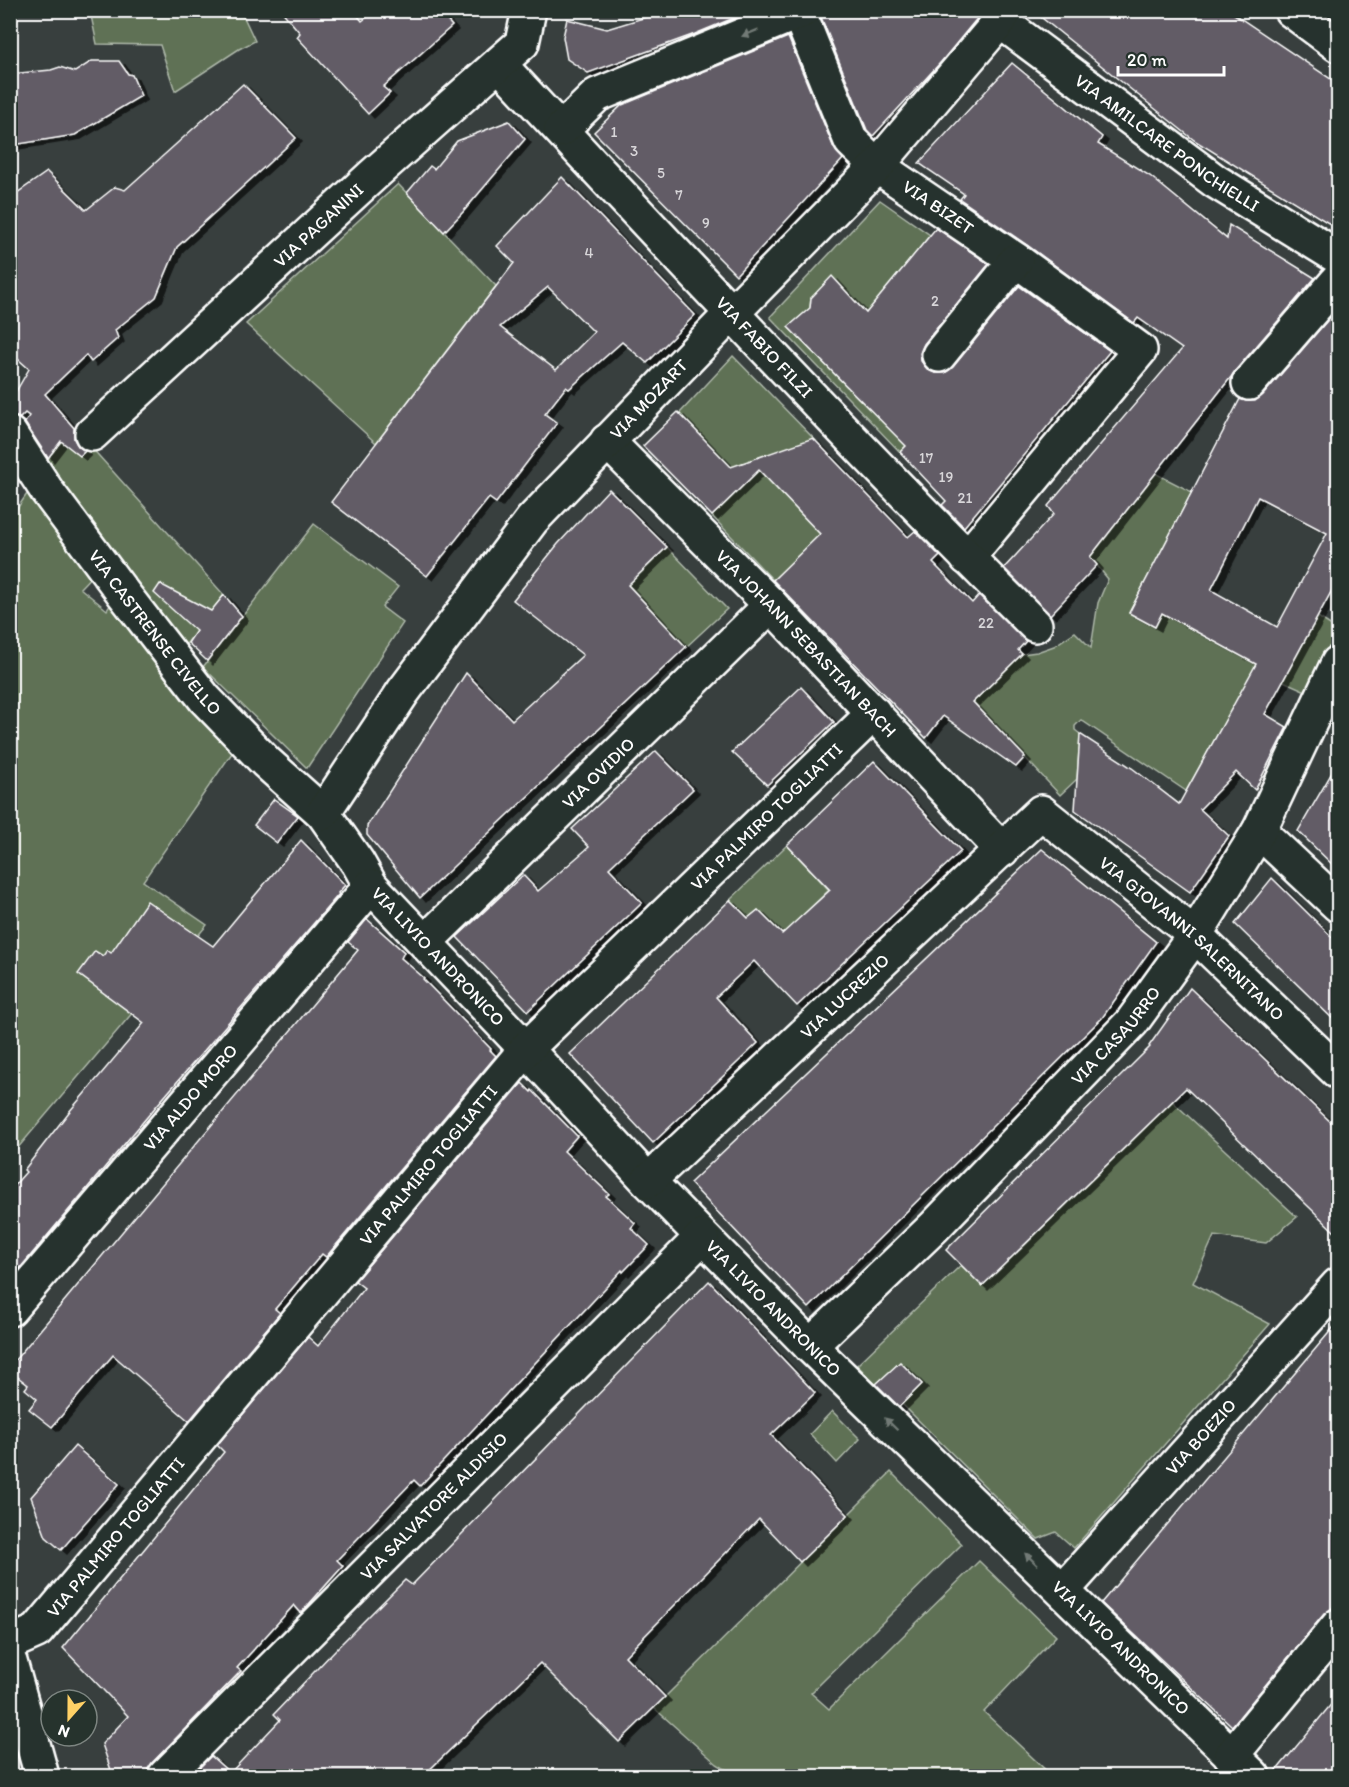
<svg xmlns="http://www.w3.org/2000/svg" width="1349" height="1787" viewBox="0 0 1349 1787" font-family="Itim,sans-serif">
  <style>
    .green { fill: #5e7154; stroke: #aeb8aa; stroke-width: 1.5 }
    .building { fill: #625c66; stroke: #fff; stroke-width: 1.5; fill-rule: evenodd; filter: url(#shadow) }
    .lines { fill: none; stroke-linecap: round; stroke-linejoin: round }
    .street-casing { stroke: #fff; stroke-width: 38 }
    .secondary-casing { stroke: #fff; stroke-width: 38 }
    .street { stroke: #26332d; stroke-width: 33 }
    .secondary { stroke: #26332d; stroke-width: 33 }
    .oneway { fill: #727a76 }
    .labels { text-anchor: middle; stroke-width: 4.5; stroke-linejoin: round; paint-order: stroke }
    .number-label { font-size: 15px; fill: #d8d6d9 }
    .street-label { font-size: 18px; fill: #fff; stroke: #26332d }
  </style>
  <defs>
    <filter id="shadow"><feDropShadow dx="6" dy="4" stdDeviation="0" flood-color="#0009"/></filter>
  </defs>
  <rect width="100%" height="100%" fill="#383f3e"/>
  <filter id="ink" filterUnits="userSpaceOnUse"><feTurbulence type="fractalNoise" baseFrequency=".0167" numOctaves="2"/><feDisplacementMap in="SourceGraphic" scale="12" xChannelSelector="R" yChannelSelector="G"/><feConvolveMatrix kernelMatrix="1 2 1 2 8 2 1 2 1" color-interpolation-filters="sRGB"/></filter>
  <g filter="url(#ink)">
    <g class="green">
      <polygon points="90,11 241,11 255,41 239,49 175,91 160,45 97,44"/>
      <polygon points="398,184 496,286 376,443 246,324"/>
      <polygon points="880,200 930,235 867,314 811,298 810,308 788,327 870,410 914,364 949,402 900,452 770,317"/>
      <polygon points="733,356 816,441 750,461 821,535 773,580 712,516 746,483 679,414"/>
      <polygon points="72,426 224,595 181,651 45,463"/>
      <polygon points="1139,465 1192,492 1129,613 1155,627 1162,613 1257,664 1186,791 1081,720 1075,726 1075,730 1080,734 1077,779 1060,795 973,702 1022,654 1037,652 1054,646 1075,632 1091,648 1098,603 1108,579 1090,557"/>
      <polygon points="31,488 97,570 80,588 107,610 117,595 171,673 232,753 143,881 207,925 11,1156 10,519"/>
      <polygon points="314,524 398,587 382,607 403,623 307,768 203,667"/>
      <polygon points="667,547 727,609 686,647 628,585"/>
      <polygon points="1318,617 1338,630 1338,636 1308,692 1283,681"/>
      <polygon points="787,845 829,890 782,935 758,910 748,918 730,900"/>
      <polygon points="1172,1101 1297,1217 1266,1243 1214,1236 1193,1283 1270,1324 1074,1548 1056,1532 1038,1539 902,1404 922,1384 900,1362 876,1385 857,1365 961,1265 982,1286"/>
      <polygon points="832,1411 860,1439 837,1463 810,1434"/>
      <polygon points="891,1472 962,1544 811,1693 829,1709 979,1561 1056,1636 984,1712 1052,1776 726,1776 730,1772 717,1764 654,1708"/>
    </g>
    <g class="building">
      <polygon points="281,10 353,10 362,21 376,10 438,10 452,26 383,87 390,93 368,114 297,37 300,33"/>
      <polygon points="669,10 753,10 695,34 588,73 567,59 563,37 567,19 607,29"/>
      <polygon points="822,10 984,10 941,62 873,136 867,130 821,17"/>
      <polygon points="1032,10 1228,10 1338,84 1338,229 1194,140"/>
      <polygon points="788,37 834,148 843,159 736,275 594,132 622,105"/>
      <polygon points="92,61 119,61 128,74 132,75 141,96 75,135 13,145 10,119 10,74 51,70 60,67 75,72"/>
      <polygon points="1012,63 1102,137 1098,144 1150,176 1227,239 1229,225 1315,278 1235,371 1231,377 1090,557 1097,565 1050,615 1004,568 1054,514 1048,506 1182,349 1138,318 1134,323 1027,245 960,199 964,194 919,163"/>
      <polygon points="243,84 296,138 177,247 156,297 115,330 118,338 91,362 86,355 45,394 74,428 74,439 78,446 85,451 80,456 61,441 48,458 25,423 29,416 25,413 20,418 10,416 10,402 29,369 10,352 10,198 47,172 86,210 115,187 125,190"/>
      <polygon points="509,121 525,139 463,212 444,232 407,193 430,166 434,169 457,141"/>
      <path d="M562 177 695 315 647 363 622 342 569 389 566 387 545 414 557 423 496 503 489 498 427 576 331 502 514 263 497 246ZM548 287 594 332 556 370 500 327Z"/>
      <polygon points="936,228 989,264 924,344 920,353 921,361 928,370 935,373 945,373 953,367 1019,286 1110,351 964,527 942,505 946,501 900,452 906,446 788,327 810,308 811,298 832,276 866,313"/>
      <path d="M1338 308V579L1265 714 1287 727 1255 790 1236 772 1200 809 1229 836 1190 892 1075 810 1080 734 1132 768 1179 804 1256 664 1162 613 1155 627 1129 613 1240 399 1246 401H1255L1263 395ZM1258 497 1327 533 1277 627 1211 590Z"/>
      <polygon points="678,412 731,467 813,438 908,537 915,531 940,556 933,563 972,603 979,595 1026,641 1018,650 1022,654 973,702 1025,757 1016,767 943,716 926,738 773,580 820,534 759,470 712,516 643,446"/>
      <polygon points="609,489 667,547 628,585 686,647 420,898 367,835 367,826 466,673 512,720 583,655 513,600 558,544"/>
      <polygon points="160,584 211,611 224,595 242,616 207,661 188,643 196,631 154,593"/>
      <polygon points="801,687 834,722 767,785 732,752"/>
      <polygon points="656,751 693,789 609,868 642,903 528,1011 457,937 523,875 538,891 589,847 572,829"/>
      <polygon points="874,761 961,851 797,1006 754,961 716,997 758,1043 653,1143 570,1054 730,900 748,918 758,910 782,934 830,890 787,845"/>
      <polygon points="1338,762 1338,870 1298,831"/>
      <polygon points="274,799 298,816 277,843 254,825"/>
      <polygon points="301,840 345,885 338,893 339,894 158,1104 10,1280 10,1190 26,1172 24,1170 69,1112 144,1023 78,974 95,951 103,956 107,950 111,953 147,901 213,946"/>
      <polygon points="1042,849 1156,942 1102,1018 809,1308 690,1183"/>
      <polygon points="1272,878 1338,943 1338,1024 1235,924"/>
      <polygon points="367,919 404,952 401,958 424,978 423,979 491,1049 490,1050 496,1056 326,1257 322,1254 297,1283 275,1309 280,1313 189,1421 113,1355 52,1427 29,1409 37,1399 25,1389 28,1385 10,1371 10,1366 358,950 348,942"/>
      <polygon points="1190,988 1338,1129 1338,1235 1186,1088 982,1286 946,1250 1150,1047 1149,1046"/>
      <polygon points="522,1083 531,1092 532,1090 577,1136 564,1151 609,1194 606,1196 635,1223 631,1228 649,1245 623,1272 622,1270 420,1486 414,1480 337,1560 343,1566 301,1613 294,1605 237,1668 241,1671 152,1763 147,1771 147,1776 113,1776 102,1744 128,1716 63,1648 224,1452 217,1445 308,1337 318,1346 364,1288 355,1281"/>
      <polygon points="709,1281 815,1393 771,1435 848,1515 800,1562 759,1519 625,1656 665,1697 619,1742 540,1663 423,1776 191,1776 211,1756 230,1773 280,1720 274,1714 337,1648 405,1580 412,1585"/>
      <polygon points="1338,1322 1338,1600 1332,1608 1324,1614 1232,1726 1101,1603"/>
      <polygon points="900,1362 922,1384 899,1407 876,1384"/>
      <polygon points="75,1446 119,1484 61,1550 46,1537 31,1497"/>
      <polygon points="1338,1696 1338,1776 1272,1776"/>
    </g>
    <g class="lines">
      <defs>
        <g id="street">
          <polyline points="1291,10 1338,45"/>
          <path id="s1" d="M799 13 851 141 877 166 1016 260 1140 350 967 558"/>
          <path id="s2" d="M1000 21 1215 181 1338 257"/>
          <path id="s3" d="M499 64C675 253 851 443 1035 625"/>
          <polyline points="561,130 597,95 804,10"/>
          <polyline points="939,355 1016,260"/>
          <polyline points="1249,383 1338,280"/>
          <path id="s4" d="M10 434 47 491 123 593 205 699 266 762 323 813 358 863 371 886 526 1049 648 1181 810 1346 1253 1776"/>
          <path id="s5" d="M92 434 372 176 522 43 529 10"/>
          <path id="s6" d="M607 441 771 605 1002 850"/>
          <path id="s7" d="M323 813 403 692 532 520 732 313 877 166 1000 21 1005 10"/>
          <polyline points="1259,831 1338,905"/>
          <path id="s8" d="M425 942 771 605"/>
          <path id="s9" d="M648 1181 1041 812 1195 935 1338 1072"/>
          <path id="s10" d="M10 1309 371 886"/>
          <path id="s11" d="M810 1346 934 1227 1132 1022 1195 935 1259 831 1338 663"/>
          <path id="s12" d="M1063 1590 1338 1285"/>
          <path id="s13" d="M10 1643 37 1631 526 1049 874 713"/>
          <polyline points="1231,1756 1338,1626"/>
          <path id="s14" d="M165 1776 702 1237"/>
        </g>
        <polyline id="secondary" points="10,1662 42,1776"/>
      </defs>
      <use href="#street" class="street-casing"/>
      <use href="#secondary" class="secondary-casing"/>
      <use href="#street" class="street"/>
      <use href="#secondary" class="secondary"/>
    </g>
    <defs><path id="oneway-solid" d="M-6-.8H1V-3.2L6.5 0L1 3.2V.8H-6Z" transform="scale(1.5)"/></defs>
    <g class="oneway">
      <use href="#oneway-solid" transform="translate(750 33) rotate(158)"/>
      <use href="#oneway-solid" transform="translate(891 1424) rotate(-136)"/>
      <use href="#oneway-solid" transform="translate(1031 1559) rotate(-136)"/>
    </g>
  </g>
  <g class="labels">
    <g class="number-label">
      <text x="614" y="137">1</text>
      <text x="634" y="156">3</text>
      <text x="661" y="178">5</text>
      <text x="679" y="200">7</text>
      <text x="706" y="228">9</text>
      <text x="589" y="258">4</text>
      <text x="935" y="306">2</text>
      <text x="926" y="463">17</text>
      <text x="946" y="482">19</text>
      <text x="965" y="503">21</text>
      <text x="986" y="628">22</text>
    </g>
    <g class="street-label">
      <text dy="6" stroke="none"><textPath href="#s2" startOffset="207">VIA AMILCARE PONCHIELLI</textPath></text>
      <text dy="6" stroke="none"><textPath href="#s1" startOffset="248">VIA BIZET</textPath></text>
      <text dy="6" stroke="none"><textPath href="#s5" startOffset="308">VIA PAGANINI</textPath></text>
      <text dy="6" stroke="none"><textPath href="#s3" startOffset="388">VIA FABIO FILZI</textPath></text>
      <text dy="6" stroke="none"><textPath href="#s7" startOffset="528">VIA MOZART</textPath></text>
      <text dy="6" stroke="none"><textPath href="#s4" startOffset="246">VIA CASTRENSE CIVELLO</textPath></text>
      <text dy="6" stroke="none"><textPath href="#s6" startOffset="284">VIA JOHANN SEBASTIAN BACH</textPath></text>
      <text dy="6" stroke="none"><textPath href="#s8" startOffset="242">VIA OVIDIO</textPath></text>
      <text dy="6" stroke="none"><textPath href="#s13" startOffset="1124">VIA PALMIRO TOGLIATTI</textPath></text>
      <text dy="6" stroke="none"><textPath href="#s9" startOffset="736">VIA GIOVANNI SALERNITANO</textPath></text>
      <text dy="6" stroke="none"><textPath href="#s4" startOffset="678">VIA LIVIO ANDRONICO</textPath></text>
      <text dy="6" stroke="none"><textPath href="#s9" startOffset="270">VIA LUCREZIO</textPath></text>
      <text dy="6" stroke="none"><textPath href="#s11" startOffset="436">VIA CASAURRO</textPath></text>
      <text dy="6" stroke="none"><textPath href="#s10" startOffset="278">VIA ALDO MORO</textPath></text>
      <text dy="6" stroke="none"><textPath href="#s13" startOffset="638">VIA PALMIRO TOGLIATTI</textPath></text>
      <text dy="6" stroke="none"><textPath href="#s4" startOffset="1164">VIA LIVIO ANDRONICO</textPath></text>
      <text dy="6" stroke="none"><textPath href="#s12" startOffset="206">VIA BOEZIO</textPath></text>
      <text dy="6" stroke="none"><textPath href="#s14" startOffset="381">VIA SALVATORE ALDISIO</textPath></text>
      <text dy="6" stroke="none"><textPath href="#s13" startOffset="152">VIA PALMIRO TOGLIATTI</textPath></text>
      <text dy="6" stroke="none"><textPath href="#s4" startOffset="1650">VIA LIVIO ANDRONICO</textPath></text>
    </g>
  </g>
  <rect width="1349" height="1787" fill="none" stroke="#26332d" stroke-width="36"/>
  <rect x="18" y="18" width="1313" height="1751" fill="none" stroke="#fff" stroke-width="2" filter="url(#ink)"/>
  <g transform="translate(69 1718) rotate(201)"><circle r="28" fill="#26332d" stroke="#7d8581" stroke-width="1.5"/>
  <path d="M0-4.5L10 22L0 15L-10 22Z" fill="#ffd166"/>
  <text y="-9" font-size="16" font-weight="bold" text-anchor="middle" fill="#ffffff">N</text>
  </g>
  <path d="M1118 66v9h106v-9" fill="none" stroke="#ffffff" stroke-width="3"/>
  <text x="1127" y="66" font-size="18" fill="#ffffff" stroke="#26332d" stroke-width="4.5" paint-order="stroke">20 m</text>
</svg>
